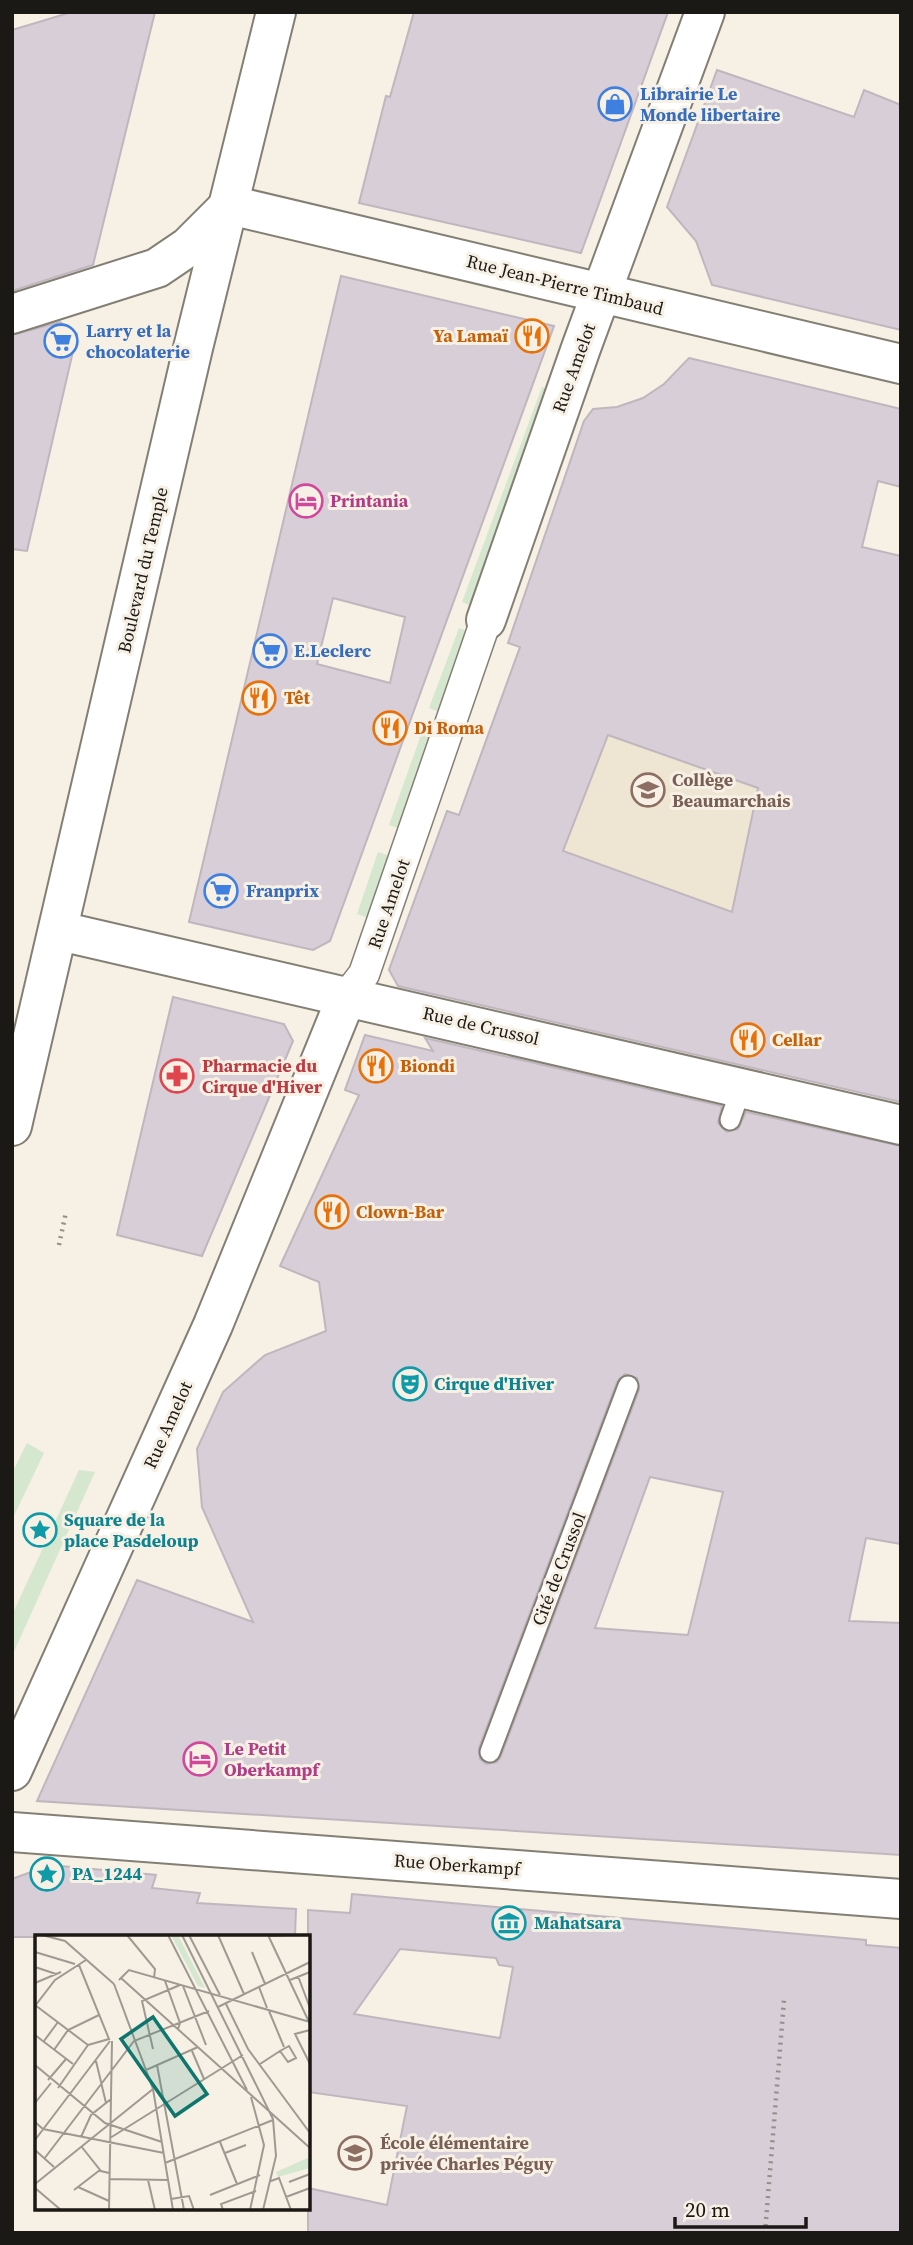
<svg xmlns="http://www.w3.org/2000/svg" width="913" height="2245" viewBox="0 0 913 2245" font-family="'Source Serif 4',serif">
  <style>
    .built { fill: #eee5d2 }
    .green { fill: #d6e7cf }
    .building { fill: #d8ced7; stroke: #c0b6be; stroke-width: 2; fill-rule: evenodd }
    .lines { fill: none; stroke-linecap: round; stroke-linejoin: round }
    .service-casing { stroke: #847f75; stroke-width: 23 }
    .pedestrian-casing { stroke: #847f75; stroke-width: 33 }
    .minor-casing { stroke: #847f75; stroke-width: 42 }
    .tertiary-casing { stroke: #847f75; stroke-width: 42 }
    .primary-casing { stroke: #847f75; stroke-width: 42 }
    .path { stroke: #948f88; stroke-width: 4.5; stroke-dasharray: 2 5; stroke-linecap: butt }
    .service { stroke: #fff; stroke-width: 19 }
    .pedestrian { stroke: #fff; stroke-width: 30 }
    .minor { stroke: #fff; stroke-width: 38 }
    .tertiary { stroke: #fff; stroke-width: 38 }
    .primary { stroke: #fff; stroke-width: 38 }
    .labels { text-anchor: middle; stroke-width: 6; stroke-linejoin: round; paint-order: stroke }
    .shop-label { font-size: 18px; font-weight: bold; fill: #366cbe; stroke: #f6f0e5; text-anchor: start }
    .street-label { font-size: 18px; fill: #1b1915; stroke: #f6f0e5 }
    .food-label { font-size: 18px; font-weight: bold; fill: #c56008; stroke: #f6f0e5; text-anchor: start }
    .hotel-label { font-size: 18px; font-weight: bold; fill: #b23c85; stroke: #f6f0e5; text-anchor: start }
    .education-label { font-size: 18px; font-weight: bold; fill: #785e54; stroke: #f6f0e5; text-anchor: start }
    .health-label { font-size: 18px; font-weight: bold; fill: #be3a42; stroke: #f6f0e5; text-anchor: start }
    .culture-label { font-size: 18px; font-weight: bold; fill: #0d838f; stroke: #f6f0e5; text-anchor: start }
    .inset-road { fill: none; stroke: #9e9a92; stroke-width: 2 }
    .view { fill: #0f766e; fill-opacity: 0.15; stroke: #0f766e; stroke-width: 3.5 }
    .inset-edge { fill: none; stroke: #1b1915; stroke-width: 3.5 }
  </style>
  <rect width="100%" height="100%" fill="#f6f0e5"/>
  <polygon class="built" points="520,647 835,759 757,920 563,851 481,756"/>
  <g class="green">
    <polygon points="542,387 548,389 470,605 462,602"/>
    <polygon points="459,628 474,633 444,714 429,708"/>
    <polygon points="422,732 435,737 403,830 389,825"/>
    <polygon points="378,852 393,857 371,919 357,914"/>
    <polygon points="27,1443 44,1453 12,1520 12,1473"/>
    <polygon points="79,1470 95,1472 12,1656 12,1615"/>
  </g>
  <g class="building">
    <polygon points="72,12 155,12 93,265 12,291 12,30"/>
    <polygon points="414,12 668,12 581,253 359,203 386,96 390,97"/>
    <polygon points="717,70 854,117 864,90 901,105 901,330 712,285 696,241 667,207"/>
    <path d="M341 276 554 326 330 941 313 950 189 922ZM333 598 405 617 390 683 317 664Z"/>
    <polygon points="60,322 77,334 27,551 12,549 12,335"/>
    <path d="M689 358 901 409V487L878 481 862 547 901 556V1102L398 986 389 970 447 811 459 815 520 647 508 643 584 421 593 409 617 407 643 398 664 384ZM608 735 758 788 732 912 563 851Z"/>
    <polygon points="173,997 284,1024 293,1041 202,1256 117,1235"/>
    <path d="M365 1035 433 1051 425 1038 722 1106 718 1123 727 1132 738 1129 746 1112 901 1146V1544L866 1538 849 1621 901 1623V1855L37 1801 137 1580 253 1622 202 1507 197 1449 223 1392 265 1355 326 1331 319 1282 280 1266 359 1095 345 1090ZM625 1374 637 1378 639 1390 501 1756 497 1762 486 1764 480 1759 479 1748 617 1382ZM650 1477 723 1492 688 1635 595 1628Z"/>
    <polygon points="50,1865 156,1875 152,1888 200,1893 197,1903 296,1909 295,1937 12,1937 12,1879"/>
    <path d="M352 1894 866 1940V1945L901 1948V2233H308V2188L387 2205 407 2106 308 2092V1910L350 1913ZM400 1949 496 1958 499 1965 513 1967 500 2038 354 2014Z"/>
  </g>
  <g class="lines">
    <defs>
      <g id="service">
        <polyline points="730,1120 742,1086"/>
        <polyline points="490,1752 628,1386"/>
      </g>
      <polyline id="pedestrian" points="347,996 364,974 486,620"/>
      <g id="minor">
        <path d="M12 314 157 268 188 247 230 205C454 256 677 313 901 364"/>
        <polyline points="486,620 581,348 705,12"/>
        <polyline points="60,931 901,1125"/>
        <polyline points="12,1771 213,1325 347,996"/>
      </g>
      <polyline id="tertiary" points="12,1832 901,1899"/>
      <polyline id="primary" points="12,1126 193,348 276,12"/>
    </defs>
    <use href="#service" class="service-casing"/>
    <use href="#pedestrian" class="pedestrian-casing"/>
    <use href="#minor" class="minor-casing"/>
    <use href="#tertiary" class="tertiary-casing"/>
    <use href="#primary" class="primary-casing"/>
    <g class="path">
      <polyline points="59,1245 66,1212"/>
      <polyline points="765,2233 784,2000"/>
    </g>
    <use href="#service" class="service"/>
    <use href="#pedestrian" class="pedestrian"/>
    <use href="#minor" class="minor"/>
    <use href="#tertiary" class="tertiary"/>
    <use href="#primary" class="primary"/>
  </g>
  <defs>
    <symbol id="shop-ring" viewBox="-11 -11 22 22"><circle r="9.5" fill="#f6f0e5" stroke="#3f7fe0" stroke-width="1.5"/><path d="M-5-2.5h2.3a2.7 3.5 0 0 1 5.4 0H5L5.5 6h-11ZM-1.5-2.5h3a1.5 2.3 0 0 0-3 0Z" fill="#3f7fe0"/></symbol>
    <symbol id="restaurant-ring" viewBox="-11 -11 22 22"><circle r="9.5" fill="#f6f0e5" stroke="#e8710a" stroke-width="1.5"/><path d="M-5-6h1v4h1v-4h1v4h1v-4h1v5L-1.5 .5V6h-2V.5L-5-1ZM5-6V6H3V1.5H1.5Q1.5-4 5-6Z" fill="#e8710a"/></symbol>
    <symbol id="supermarket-ring" viewBox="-11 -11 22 22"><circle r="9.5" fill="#f6f0e5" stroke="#3f7fe0" stroke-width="1.5"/><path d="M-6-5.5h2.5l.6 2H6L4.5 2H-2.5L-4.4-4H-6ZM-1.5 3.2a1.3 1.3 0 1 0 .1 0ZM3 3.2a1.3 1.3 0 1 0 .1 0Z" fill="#3f7fe0"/></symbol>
    <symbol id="hotel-ring" viewBox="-11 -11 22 22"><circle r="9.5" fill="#f6f0e5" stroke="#d1479c" stroke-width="1.5"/><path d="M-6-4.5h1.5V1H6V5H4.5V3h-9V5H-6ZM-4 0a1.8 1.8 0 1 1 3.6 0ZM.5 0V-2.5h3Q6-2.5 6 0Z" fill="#d1479c"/></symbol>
    <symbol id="school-ring" viewBox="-11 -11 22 22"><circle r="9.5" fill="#f6f0e5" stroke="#8d6e63" stroke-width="1.5"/><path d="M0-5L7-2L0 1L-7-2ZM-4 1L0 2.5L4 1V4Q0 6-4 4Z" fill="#8d6e63"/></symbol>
    <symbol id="pharmacy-ring" viewBox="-11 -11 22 22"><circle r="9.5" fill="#f6f0e5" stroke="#e0444e" stroke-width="1.5"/><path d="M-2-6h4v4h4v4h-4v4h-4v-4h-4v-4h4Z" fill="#e0444e"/></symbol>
    <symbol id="theatre-ring" viewBox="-11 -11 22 22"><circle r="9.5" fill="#f6f0e5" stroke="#0f9aa8" stroke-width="1.5"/><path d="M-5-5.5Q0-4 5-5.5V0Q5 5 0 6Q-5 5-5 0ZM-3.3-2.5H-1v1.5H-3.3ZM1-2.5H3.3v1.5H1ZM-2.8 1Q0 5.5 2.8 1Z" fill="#0f9aa8"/></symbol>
    <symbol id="sight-ring" viewBox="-11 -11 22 22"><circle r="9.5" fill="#f6f0e5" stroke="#0f9aa8" stroke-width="1.5"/><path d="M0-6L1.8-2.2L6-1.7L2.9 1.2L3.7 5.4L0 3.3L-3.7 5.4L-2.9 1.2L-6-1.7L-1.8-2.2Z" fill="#0f9aa8"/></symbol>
    <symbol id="museum-ring" viewBox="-11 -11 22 22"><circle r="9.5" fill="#f6f0e5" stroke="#0f9aa8" stroke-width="1.5"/><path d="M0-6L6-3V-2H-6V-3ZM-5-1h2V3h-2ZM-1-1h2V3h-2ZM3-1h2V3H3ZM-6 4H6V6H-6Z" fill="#0f9aa8"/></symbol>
  </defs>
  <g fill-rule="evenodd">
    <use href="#shop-ring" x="596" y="85" width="38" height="38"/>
    <use href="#restaurant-ring" x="513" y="317" width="38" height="38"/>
    <use href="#supermarket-ring" x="42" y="322" width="38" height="38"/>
    <use href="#hotel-ring" x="287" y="482" width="38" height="38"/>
    <use href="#supermarket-ring" x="251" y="632" width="38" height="38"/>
    <use href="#restaurant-ring" x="240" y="679" width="38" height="38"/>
    <use href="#restaurant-ring" x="371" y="709" width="38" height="38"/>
    <use href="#school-ring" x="629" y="771" width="38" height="38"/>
    <use href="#supermarket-ring" x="202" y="872" width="38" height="38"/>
    <use href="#restaurant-ring" x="729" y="1021" width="38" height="38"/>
    <use href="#restaurant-ring" x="357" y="1047" width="38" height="38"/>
    <use href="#pharmacy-ring" x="158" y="1057" width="38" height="38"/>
    <use href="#restaurant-ring" x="313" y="1193" width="38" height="38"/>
    <use href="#theatre-ring" x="391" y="1365" width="38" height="38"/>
    <use href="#sight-ring" x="21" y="1511" width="38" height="38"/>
    <use href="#hotel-ring" x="181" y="1740" width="38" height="38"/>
    <use href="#sight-ring" x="28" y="1855" width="38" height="38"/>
    <use href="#museum-ring" x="490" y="1904" width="38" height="38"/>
    <use href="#school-ring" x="336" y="2134" width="38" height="38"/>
  </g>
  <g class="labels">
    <g class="shop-label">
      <text x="640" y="100">Librairie Le<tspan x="640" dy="21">Monde libertaire</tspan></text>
      <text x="86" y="337">Larry et la<tspan x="86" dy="21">chocolaterie</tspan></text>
      <text x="294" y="657">E.Leclerc</text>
      <text x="246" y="897">Franprix</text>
    </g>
    <g class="street-label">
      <text transform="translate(565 285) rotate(14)" y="6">Rue Jean-Pierre Timbaud</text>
      <text transform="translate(574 368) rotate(-70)" y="6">Rue Amelot</text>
      <text transform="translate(143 570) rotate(-77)" y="6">Boulevard du Temple</text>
      <text transform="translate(389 904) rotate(-71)" y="6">Rue Amelot</text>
      <text transform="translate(481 1026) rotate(13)" y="6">Rue de Crussol</text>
      <text transform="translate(168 1425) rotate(-66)" y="6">Rue Amelot</text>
      <text transform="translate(559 1569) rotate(-69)" y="6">Cité de Crussol</text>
      <text transform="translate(457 1865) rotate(4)" y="6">Rue Oberkampf</text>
    </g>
    <g class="food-label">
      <text x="508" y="342" text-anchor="end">Ya Lamaï</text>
      <text x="284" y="704">Têt</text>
      <text x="414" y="734">Di Roma</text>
      <text x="772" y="1046">Cellar</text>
      <text x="400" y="1072">Biondi</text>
      <text x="356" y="1218">Clown-Bar</text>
    </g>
    <g class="hotel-label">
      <text x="330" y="507">Printania</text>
      <text x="224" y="1755">Le Petit<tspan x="224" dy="21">Oberkampf</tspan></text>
    </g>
    <g class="education-label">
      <text x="672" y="786">Collège<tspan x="672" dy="21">Beaumarchais</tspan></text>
      <text x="380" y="2149">École élémentaire<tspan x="380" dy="21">privée Charles Péguy</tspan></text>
    </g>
    <g class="health-label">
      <text x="202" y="1072">Pharmacie du<tspan x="202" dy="21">Cirque d'Hiver</tspan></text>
    </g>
    <g class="culture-label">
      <text x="434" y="1390">Cirque d'Hiver</text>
      <text x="64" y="1526">Square de la<tspan x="64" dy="21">place Pasdeloup</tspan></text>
      <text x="72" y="1880">PA_1244</text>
      <text x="534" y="1929">Mahatsara</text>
    </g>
  </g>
  <g transform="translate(35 1935)">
    <rect width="275" height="275" fill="#f6f0e5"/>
    <path d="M136 0H143L170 53 163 51ZM275 222V233L243 242 241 237Z" fill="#d6e7cf"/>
    <path class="inset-road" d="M7 0 30 6 79 49M92 0 120 34 119 43M133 0 212 155M147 0 238 184 241 221 228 275M154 0 185 60M183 0 209 59M233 0 274 87M233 1 255 0M0 17 40 29M217 17 230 49M44 30 74 104 53 110M0 32 21 39M263 41 275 73M86 43 275 213M84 45 94 35 275 87M255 45 275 37M130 46 145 88 143 94M0 48 26 37M79 49 118 154 138 275M148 51 171 110M224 52 232 73M191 69 213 114 275 198M0 70 53 110M0 71 20 45 51 25M183 72 275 27M234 76 249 112M275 95 260 99 275 129M0 100 38 129M9 106 23 87M118 114 107 66 145 50M19 115 33 95 64 80M157 116 169 144M61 126 71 168M225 129 245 116 254 111 261 123 253 127 245 116M0 130 70 188 127 207M122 130 149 275M111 135 163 112M13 145 31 124M23 153 53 110M0 168 16 148M0 187 8 194 129 218M46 202 56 180 76 164M75 203 208 120M0 205 75 106M185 207 202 249M46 211 66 236 74 238M0 215 19 232M190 218 211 210M9 224 99 106 174 76M130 228 238 185M74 244 133 245M113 245 120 275M236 246 244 243 256 275M254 247 275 239M0 249 118 154M43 252 74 266M0 253 26 275M39 255 65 235M175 260 225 240M251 262 275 253M136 264 154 261 159 275M74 275 77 106M188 275 186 269 221 256M215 275 229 210 216 162"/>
    <path class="view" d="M118 82 172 159 140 181 86 104Z"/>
    <rect width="275" height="275" class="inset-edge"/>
  </g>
  <rect width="913" height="2245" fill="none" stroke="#1b1915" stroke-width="28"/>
  <path d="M675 2217v10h131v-10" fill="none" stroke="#1b1915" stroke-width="3.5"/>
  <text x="685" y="2217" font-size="21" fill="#1b1915" stroke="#f6f0e5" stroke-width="5" paint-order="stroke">20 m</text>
</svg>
